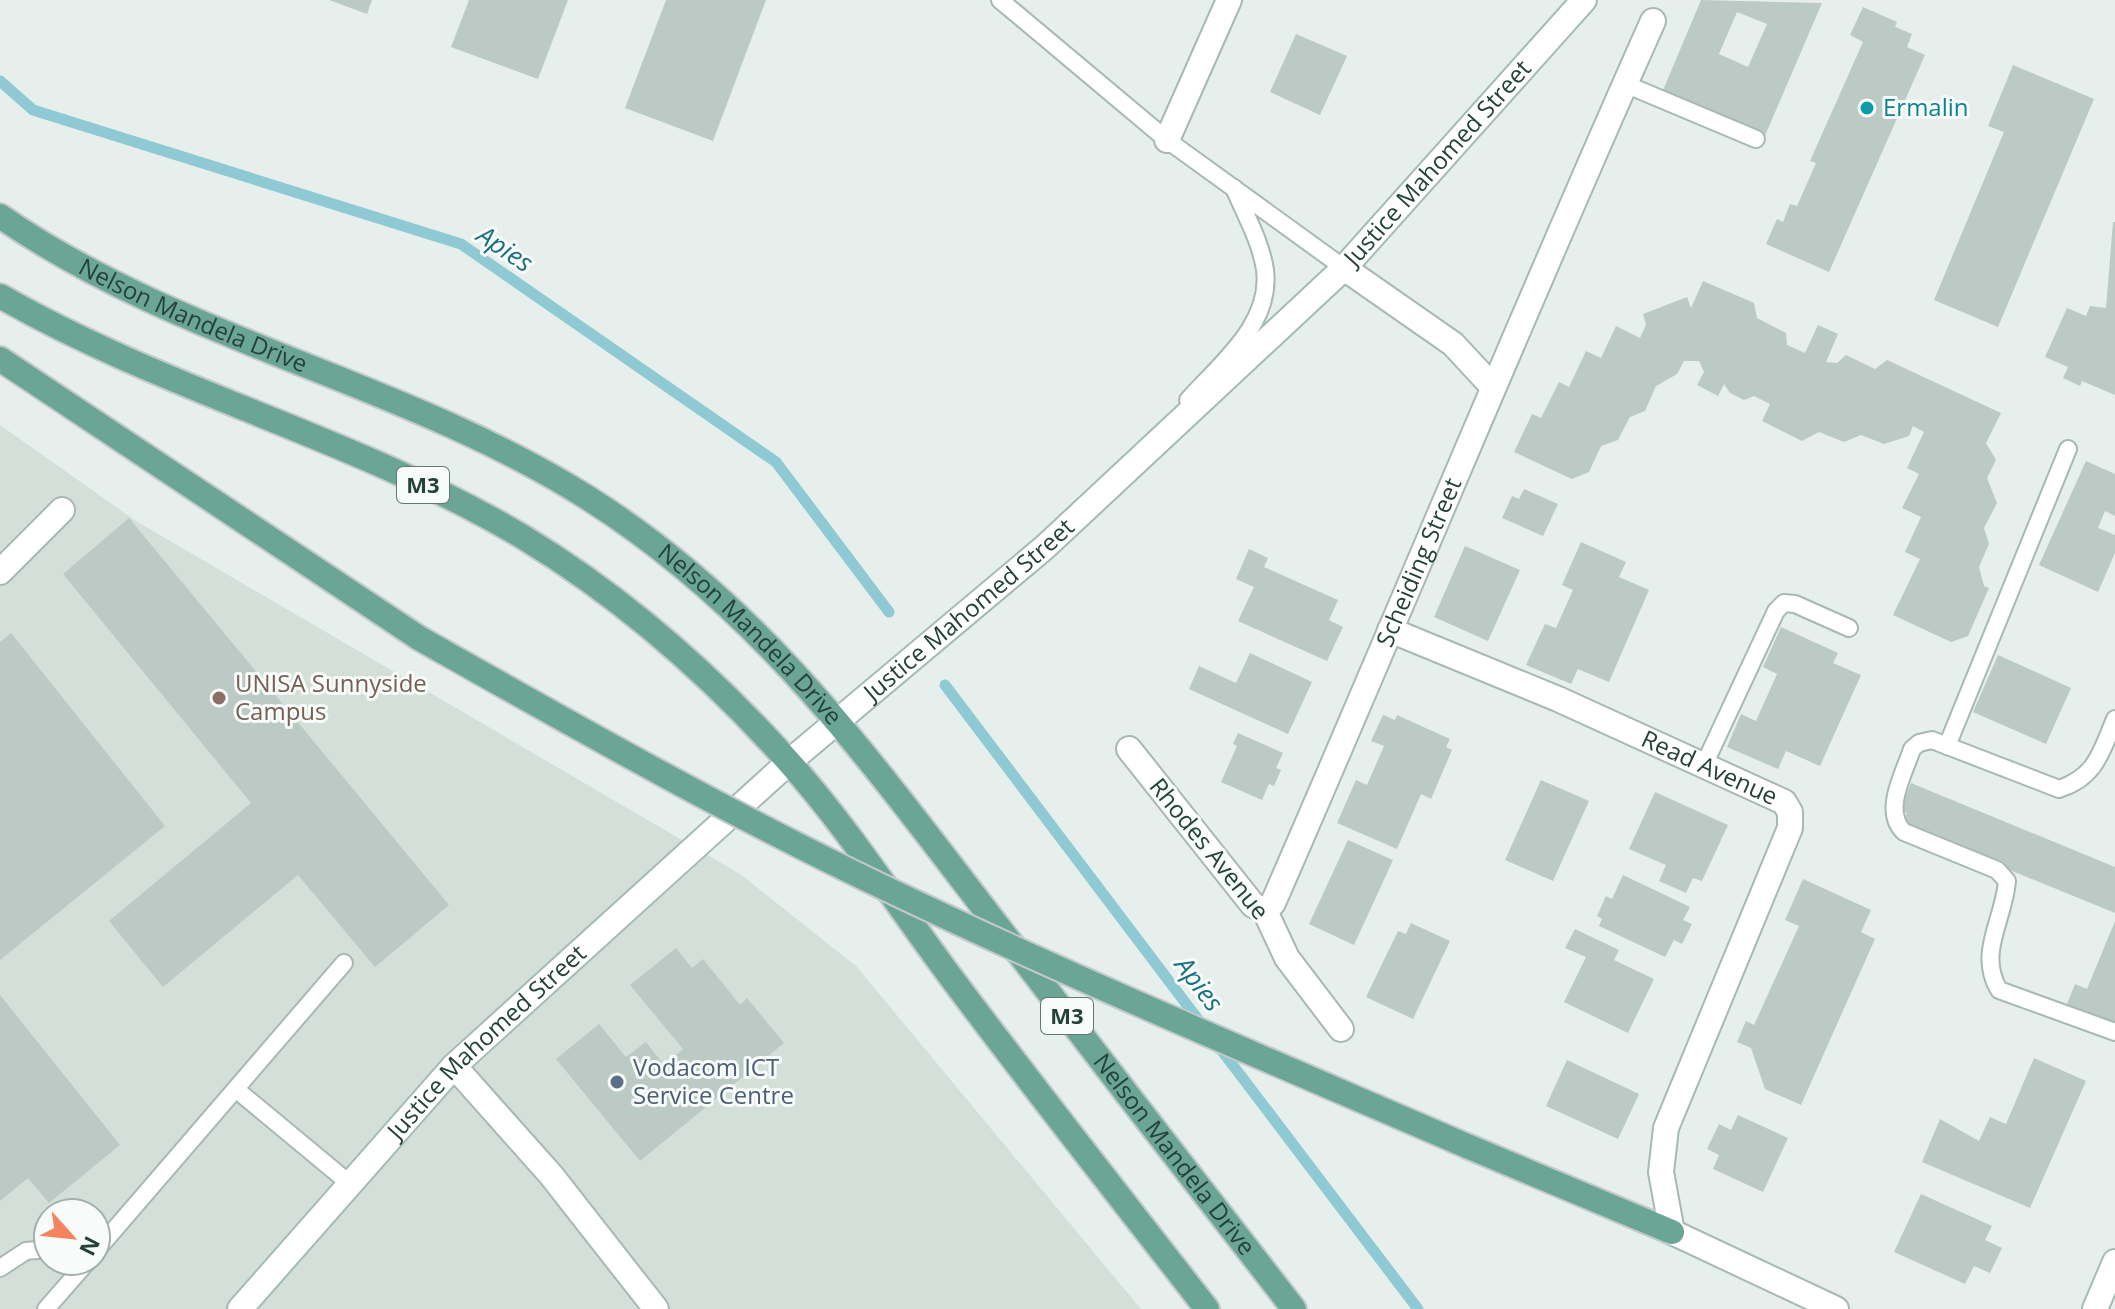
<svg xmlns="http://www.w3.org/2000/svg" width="2115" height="1309" viewBox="0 0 2115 1309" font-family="'Open Sans',sans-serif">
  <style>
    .built { fill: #d4dfda; fill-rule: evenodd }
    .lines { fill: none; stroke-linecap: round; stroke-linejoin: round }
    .stream { stroke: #8ec9d4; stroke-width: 11 }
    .building { fill: #bbcac4; fill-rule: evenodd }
    .service-casing { stroke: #a8b8b2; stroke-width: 20 }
    .minor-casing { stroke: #a8b8b2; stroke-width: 28 }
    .tertiary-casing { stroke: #a8b8b2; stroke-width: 28 }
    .secondary-casing { stroke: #a4bbb3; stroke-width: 28 }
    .primary-casing { stroke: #c2cac8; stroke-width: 28 }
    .service { stroke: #fff; stroke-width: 16 }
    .minor { stroke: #fff; stroke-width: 24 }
    .tertiary { stroke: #fff; stroke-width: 24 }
    .secondary { stroke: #fff; stroke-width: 24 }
    .primary { stroke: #6aa596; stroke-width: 24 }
    .primary-bridge-casing { stroke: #c2cac8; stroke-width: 28; stroke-linecap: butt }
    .primary-bridge { stroke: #6aa596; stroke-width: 24 }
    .culture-dot { fill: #0f9aa8; stroke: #f7fbf9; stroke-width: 3 }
    .education-dot { fill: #8d6e63; stroke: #f7fbf9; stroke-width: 3 }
    .service-dot { fill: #5c6f8a; stroke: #f7fbf9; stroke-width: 3 }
    .labels { text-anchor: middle; stroke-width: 6; stroke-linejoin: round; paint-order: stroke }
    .shield { fill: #f7fbf9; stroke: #637a73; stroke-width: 2 }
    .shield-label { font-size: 22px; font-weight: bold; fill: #24423a }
    .culture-label { font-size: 24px; fill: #0d838f; stroke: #f7fbf9; text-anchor: start }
    .street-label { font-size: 24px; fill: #24423a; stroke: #f7fbf9 }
    .education-label { font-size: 24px; fill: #785e54; stroke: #f7fbf9; text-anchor: start }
    .service-label { font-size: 24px; fill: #4e5e75; stroke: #f7fbf9; text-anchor: start }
    .water-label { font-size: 26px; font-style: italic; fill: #1c6f80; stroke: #f7fbf9 }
  </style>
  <rect width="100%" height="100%" fill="#e6efeb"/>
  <path class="built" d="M0 425 136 521 740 874 856 966 1141 1309H0ZM48 1213H96V1261H48Z"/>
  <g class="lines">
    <g class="stream">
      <polyline points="0,81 33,110 461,244 776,462 889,612"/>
      <polyline points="945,685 1203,1026"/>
      <polyline points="1216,1043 1418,1309"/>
    </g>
  </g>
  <g class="building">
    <polygon points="329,0 372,0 367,14"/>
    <polygon points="469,0 568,0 538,79 451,47"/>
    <polygon points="666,0 766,0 713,141 625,108"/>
    <path d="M1701 0 1822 3 1764 138 1661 95ZM1737 12 1767 24 1748 67 1719 54Z"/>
    <polygon points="1863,7 1897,22 1895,27 1912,34 1907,47 1925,55 1829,272 1766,244 1777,219 1783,222 1790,204 1797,206 1816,163 1810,161 1863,42 1850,35"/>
    <polygon points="1296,34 1347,56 1320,115 1270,92"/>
    <polygon points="2013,65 2094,99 1998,327 1934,300 2004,132 1988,126"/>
    <polygon points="2113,222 2115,222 2115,395 2082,381 2080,386 2063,378 2068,367 2045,357 2067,308 2086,316 2090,306 2106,308"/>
    <polygon points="1703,281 1754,303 1757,318 1786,333 1787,345 1805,353 1818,325 1838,334 1826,362 1837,363 1846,355 1875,369 1887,360 2001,413 1986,443 1996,460 1987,478 1997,503 1984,528 1989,544 1979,567 1984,586 1989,588 1968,636 1951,642 1893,615 1920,559 1905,552 1921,517 1902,508 1919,474 1907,468 1924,432 1913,426 1909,436 1884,444 1861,435 1844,442 1819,432 1802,441 1762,421 1770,404 1754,396 1744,400 1730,393 1724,384 1718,396 1697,385 1704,372 1699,361 1684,361 1677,374 1656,386 1645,411 1630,417 1618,440 1601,446 1589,472 1572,479 1514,452 1532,414 1541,418 1559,382 1569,387 1586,351 1601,358 1616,326 1640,338 1646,325 1643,314 1687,297 1691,308"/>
    <polygon points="2086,461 2115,474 2115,516 2105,511 2098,528 2115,535 2115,553 2098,592 2039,565"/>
    <polygon points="1524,489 1558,504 1543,536 1502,518 1512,496 1519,499"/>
    <polygon points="129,518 449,905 375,967 298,875 163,987 109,921 251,803 63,574"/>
    <polygon points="1581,542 1626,562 1619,577 1649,590 1609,682 1578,669 1571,684 1526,665 1545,624 1556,628 1573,590 1562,585"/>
    <polygon points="1465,546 1520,570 1488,641 1434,617"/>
    <polygon points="1249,549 1268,558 1264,567 1338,600 1329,620 1343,627 1327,661 1238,621 1254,587 1236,579"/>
    <polygon points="1781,627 1838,653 1833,663 1861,675 1820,766 1786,751 1778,769 1727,747 1741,714 1756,721 1777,674 1763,667"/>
    <polygon points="11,633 165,826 0,960 0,642"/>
    <polygon points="1250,653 1312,682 1288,734 1189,689 1199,666 1236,683"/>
    <polygon points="1998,655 2071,688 2046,744 1973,712"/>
    <polygon points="1383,715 1395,720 1397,715 1450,739 1446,747 1452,750 1431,799 1421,794 1397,849 1337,823 1356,780 1367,785 1384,746 1371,741"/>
    <polygon points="1238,733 1283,753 1276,768 1281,770 1274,786 1269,784 1262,800 1221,782 1237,746 1233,744"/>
    <polygon points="1541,780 1589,801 1553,881 1505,860"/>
    <polygon points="1911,783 2115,867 2115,913 1902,826 1907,813 1900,810"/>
    <polygon points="1655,792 1728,825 1702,881 1693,878 1686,893 1659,881 1666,865 1629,849"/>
    <polygon points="1348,840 1393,860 1354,945 1309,924"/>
    <polygon points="1623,875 1690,907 1683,920 1692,924 1682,944 1674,940 1665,957 1599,926 1602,919 1597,916 1606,896 1612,899"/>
    <polygon points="1803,879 1871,910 1861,932 1875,939 1801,1105 1765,1089 1751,1048 1737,1042 1746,1021 1754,1025 1799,926 1785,920"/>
    <polygon points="2115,921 2115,1030 2065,1009 2075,984 2087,989"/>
    <polygon points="1411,923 1450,941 1413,1019 1366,997 1398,931 1406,934"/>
    <polygon points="1575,929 1619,950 1614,960 1654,979 1628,1033 1564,1002 1586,957 1565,948"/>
    <polygon points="676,948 692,968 703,959 740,1005 747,998 784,1043 640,1161 556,1059 599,1024 626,1057 646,1042 664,1065 683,1049 630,985"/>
    <polygon points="0,995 120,1145 49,1203 28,1178 0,1201"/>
    <polygon points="2034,1058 2086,1081 2030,1208 1922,1162 1940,1119 1979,1141 1990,1117 2006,1124"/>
    <polygon points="1567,1060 1639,1094 1618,1139 1546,1106"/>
    <polygon points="1738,1115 1788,1138 1763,1192 1713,1169 1719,1155 1707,1149 1719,1124 1731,1130"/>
    <polygon points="1921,1194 1992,1226 1985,1240 2002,1248 1990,1273 1974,1266 1965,1284 1894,1252"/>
  </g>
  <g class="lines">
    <defs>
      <g id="service">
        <polyline points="1000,0 1167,140 1344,268"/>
        <polyline points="1625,84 1756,139"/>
        <path d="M1188 400C1220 364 1272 324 1265 270 1261 242 1245 214 1234 188"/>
        <path d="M2115 719C2101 752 2096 777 2059 789L1932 740 1919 743 1912 749C1904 774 1882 811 1904 832L1997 870 2007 881C2004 920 1977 953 1999 990L2115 1032"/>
        <polyline points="1947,746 2068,449"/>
        <polyline points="1704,765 1776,611 1784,603 1795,604 1849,628"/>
        <polyline points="238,1091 349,1183"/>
        <polyline points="96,1251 344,963"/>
        <polyline points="0,1268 26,1251 48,1249"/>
        <polyline points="46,1309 88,1261"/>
      </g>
      <g id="minor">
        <polyline points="1167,140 1229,0"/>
        <polyline points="1344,268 1453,344 1492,386"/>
        <polyline points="0,572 62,510"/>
        <path id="s1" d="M1390 630 1558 699 1784 802 1790 812V828L1666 1128 1661 1172 1672 1232"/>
        <polyline points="1129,749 1253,905 1265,911"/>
        <path id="s2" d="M1265 911 1273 903C1401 610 1522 314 1653 21"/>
        <polyline points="1265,911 1287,958 1341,1029"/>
        <polyline points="454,1066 551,1175 656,1309"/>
      </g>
      <polyline id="tertiary" points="1672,1232 1836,1309"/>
      <g id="secondary">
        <path id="s3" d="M240 1309 454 1066 789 762 1045 547 1344 268 1584 0"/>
        <polyline points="2095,1309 2115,1262"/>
      </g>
      <g id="primary">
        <path id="s4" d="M0 216C180 341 403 381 588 498 761 607 868 758 990 916 1091 1047 1192 1179 1294 1309"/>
        <path d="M0 296C167 392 357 438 523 537 622 597 711 675 788 761 851 831 902 913 959 988 1040 1096 1124 1202 1207 1309"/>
        <polyline points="0,359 419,638"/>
        <polyline points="1467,1146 1672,1232"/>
      </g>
    </defs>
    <use href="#service" class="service-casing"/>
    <use href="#minor" class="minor-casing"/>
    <use href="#tertiary" class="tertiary-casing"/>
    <use href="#secondary" class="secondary-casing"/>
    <use href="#primary" class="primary-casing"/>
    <use href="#service" class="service"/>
    <use href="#minor" class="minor"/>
    <use href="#tertiary" class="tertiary"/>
    <use href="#secondary" class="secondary"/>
    <use href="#primary" class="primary"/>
    <defs>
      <path id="primary-bridge" d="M419 638C573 725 727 813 887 889 1077 980 1273 1062 1467 1146"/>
    </defs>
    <use href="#primary-bridge" class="primary-bridge-casing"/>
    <use href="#primary-bridge" class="primary-bridge"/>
  </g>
  <circle class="culture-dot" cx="1867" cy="108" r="8"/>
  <circle class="education-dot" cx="219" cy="698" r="8"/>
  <circle class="service-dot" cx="617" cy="1082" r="8"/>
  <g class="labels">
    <g class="shield">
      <rect x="397" y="467" width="52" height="36" rx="6"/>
      <rect x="1041" y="998" width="52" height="36" rx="6"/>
    </g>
    <g class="shield-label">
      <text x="423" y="493">M3</text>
      <text x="1067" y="1024">M3</text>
    </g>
    <g class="culture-label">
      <text x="1883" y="116">Ermalin</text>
    </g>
    <g class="street-label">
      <text dy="8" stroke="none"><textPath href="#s3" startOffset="1660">Justice Mahomed Street</textPath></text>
      <text dy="8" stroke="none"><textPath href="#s4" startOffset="218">Nelson Mandela Drive</textPath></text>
      <text dy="8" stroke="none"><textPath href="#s2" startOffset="382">Scheiding Street</textPath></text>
      <text dy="8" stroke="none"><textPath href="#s3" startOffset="1012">Justice Mahomed Street</textPath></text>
      <text dy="8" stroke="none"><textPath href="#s4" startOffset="866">Nelson Mandela Drive</textPath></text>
      <text dy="8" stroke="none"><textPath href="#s1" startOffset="348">Read Avenue</textPath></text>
      <text transform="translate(1209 849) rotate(51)" y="8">Rhodes Avenue</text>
      <text dy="8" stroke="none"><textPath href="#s3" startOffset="364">Justice Mahomed Street</textPath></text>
      <text dy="8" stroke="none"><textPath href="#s4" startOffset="1538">Nelson Mandela Drive</textPath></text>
    </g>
    <g class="education-label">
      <text x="235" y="692">UNISA Sunnyside<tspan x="235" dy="28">Campus</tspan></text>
    </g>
    <g class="service-label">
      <text x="633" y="1076">Vodacom ICT<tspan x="633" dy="28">Service Centre</tspan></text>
    </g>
    <g class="water-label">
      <text transform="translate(505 249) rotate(34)" y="9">Apies</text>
      <text transform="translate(1199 984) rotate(53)" y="9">Apies</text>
    </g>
  </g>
  <g transform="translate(72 1237) rotate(117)"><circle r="38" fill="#f7fbf9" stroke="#a3b1ad" stroke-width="2"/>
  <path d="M0-6L14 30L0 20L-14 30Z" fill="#f4845f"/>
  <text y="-12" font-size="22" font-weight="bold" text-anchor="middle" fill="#24423a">N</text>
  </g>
</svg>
